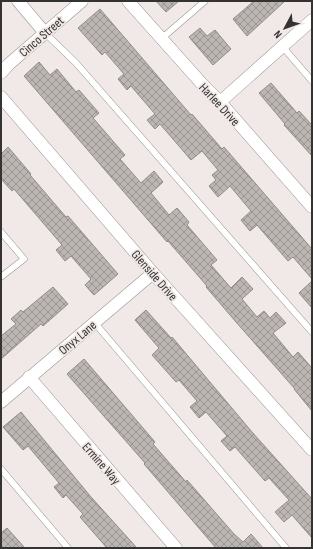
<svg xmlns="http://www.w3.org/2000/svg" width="313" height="549" viewBox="0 0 313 549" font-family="'Sofia Sans Condensed',sans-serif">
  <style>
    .building { fill: url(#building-cross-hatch); stroke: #928c89 }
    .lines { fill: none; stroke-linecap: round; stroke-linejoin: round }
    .lane-casing { stroke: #9a9492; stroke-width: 7 }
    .street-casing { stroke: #9a9492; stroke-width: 13 }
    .lane { stroke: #fff; stroke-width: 6 }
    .street { stroke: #fff; stroke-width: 12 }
    .labels { text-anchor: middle; stroke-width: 3.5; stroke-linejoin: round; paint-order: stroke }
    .street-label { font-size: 13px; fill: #353332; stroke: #f0e9e7 }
  </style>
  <defs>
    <pattern id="building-cross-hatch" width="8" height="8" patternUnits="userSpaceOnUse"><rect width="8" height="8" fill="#bcb6b3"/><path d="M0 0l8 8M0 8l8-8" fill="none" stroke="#9a9592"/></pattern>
  </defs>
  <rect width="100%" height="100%" fill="#f0e9e7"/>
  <g class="building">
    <polygon points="156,1 179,1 166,12"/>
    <polygon points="254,1 285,1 247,36 233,19"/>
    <polygon points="100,9 191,115 192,114 222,149 224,147 312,249 312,279 293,257 288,261 257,225 250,231 241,220 251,211 230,186 218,197 209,186 216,180 212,175 218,170 202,151 191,160 160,124 155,129 147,120 155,114 131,86 127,90 118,79 124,74 105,52 102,55 78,28"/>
    <polygon points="200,28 207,36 215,30 231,49 213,65 189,37"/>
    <polygon points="39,62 50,75 57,69 76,92 79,90 99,113 93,118 125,155 120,159 141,183 154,171 163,182 151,193 169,215 177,208 189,222 187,225 217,260 211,265 231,288 242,277 253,289 242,299 257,317 264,311 270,318 276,312 286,323 273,333 293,357 298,352 312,368 312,411 294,389 295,389 236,322 206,287 207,286 168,241 167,242 24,76"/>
    <polygon points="271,83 297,113 299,111 312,125 312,156 284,125 285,124 259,93"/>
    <polygon points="8,147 31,174 30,175 66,217 68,216 118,274 94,295 85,285 91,279 71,256 65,261 56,250 62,245 14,189 12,191 1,179 1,154"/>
    <polygon points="312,281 312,308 299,293"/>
    <polygon points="53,287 68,304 43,326 41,324 1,359 1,336 16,324 11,319 21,310 23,312"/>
    <polygon points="146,310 171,338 172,337 252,432 312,499 312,538 292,515 284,522 275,512 289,500 269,478 265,481 235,447 230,451 221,441 227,436 206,412 199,418 190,407 197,401 179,380 176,382 152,355 159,348 135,320"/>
    <polygon points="84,359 155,442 153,444 186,482 187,480 234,534 243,542 251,534 263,548 216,548 144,464 145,463 67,374"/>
    <polygon points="21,412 91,497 137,548 107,548 80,517 83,514 66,495 63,498 54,487 59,483 28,446 23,450 3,427"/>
    <polygon points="7,528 25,548 1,548 1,533"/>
  </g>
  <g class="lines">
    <defs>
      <g id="lane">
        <polyline points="45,33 76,63 312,332"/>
        <polyline points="161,39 205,1"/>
        <polyline points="282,46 312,81"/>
        <polyline points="1,232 24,259 1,277"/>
        <polyline points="94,322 286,548"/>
        <polyline points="1,469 68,548"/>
      </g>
      <g id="street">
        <polyline points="18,1 45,33"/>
        <polyline points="128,1 203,85 220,102 312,207"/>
        <polyline points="1,73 9,64 82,1"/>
        <polyline points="1,97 153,273 312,450"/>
        <polyline points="220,102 312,20"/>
        <polyline points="29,377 176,548"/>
        <polyline points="1,402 153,273"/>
      </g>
    </defs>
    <use href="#lane" class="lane-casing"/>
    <use href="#street" class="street-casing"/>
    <use href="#lane" class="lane"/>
    <use href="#street" class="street"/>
  </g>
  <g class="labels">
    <g class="street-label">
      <text transform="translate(41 36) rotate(-41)" y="5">Cinco Street</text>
      <text transform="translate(220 104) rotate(47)" y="5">Harlee Drive</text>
      <text transform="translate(155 275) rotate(49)" y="5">Glenside Drive</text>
      <text transform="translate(77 337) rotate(-40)" y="5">Onyx Lane</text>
      <text transform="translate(102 463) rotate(49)" y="5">Ermine Way</text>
    </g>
  </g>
  <rect width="313" height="549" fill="none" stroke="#353332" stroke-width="4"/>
  <g transform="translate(285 28) rotate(229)" stroke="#f0e9e7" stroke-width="3" paint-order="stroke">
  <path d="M0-3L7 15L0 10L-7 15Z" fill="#353332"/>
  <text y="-6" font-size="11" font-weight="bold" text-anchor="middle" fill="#353332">N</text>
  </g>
</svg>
